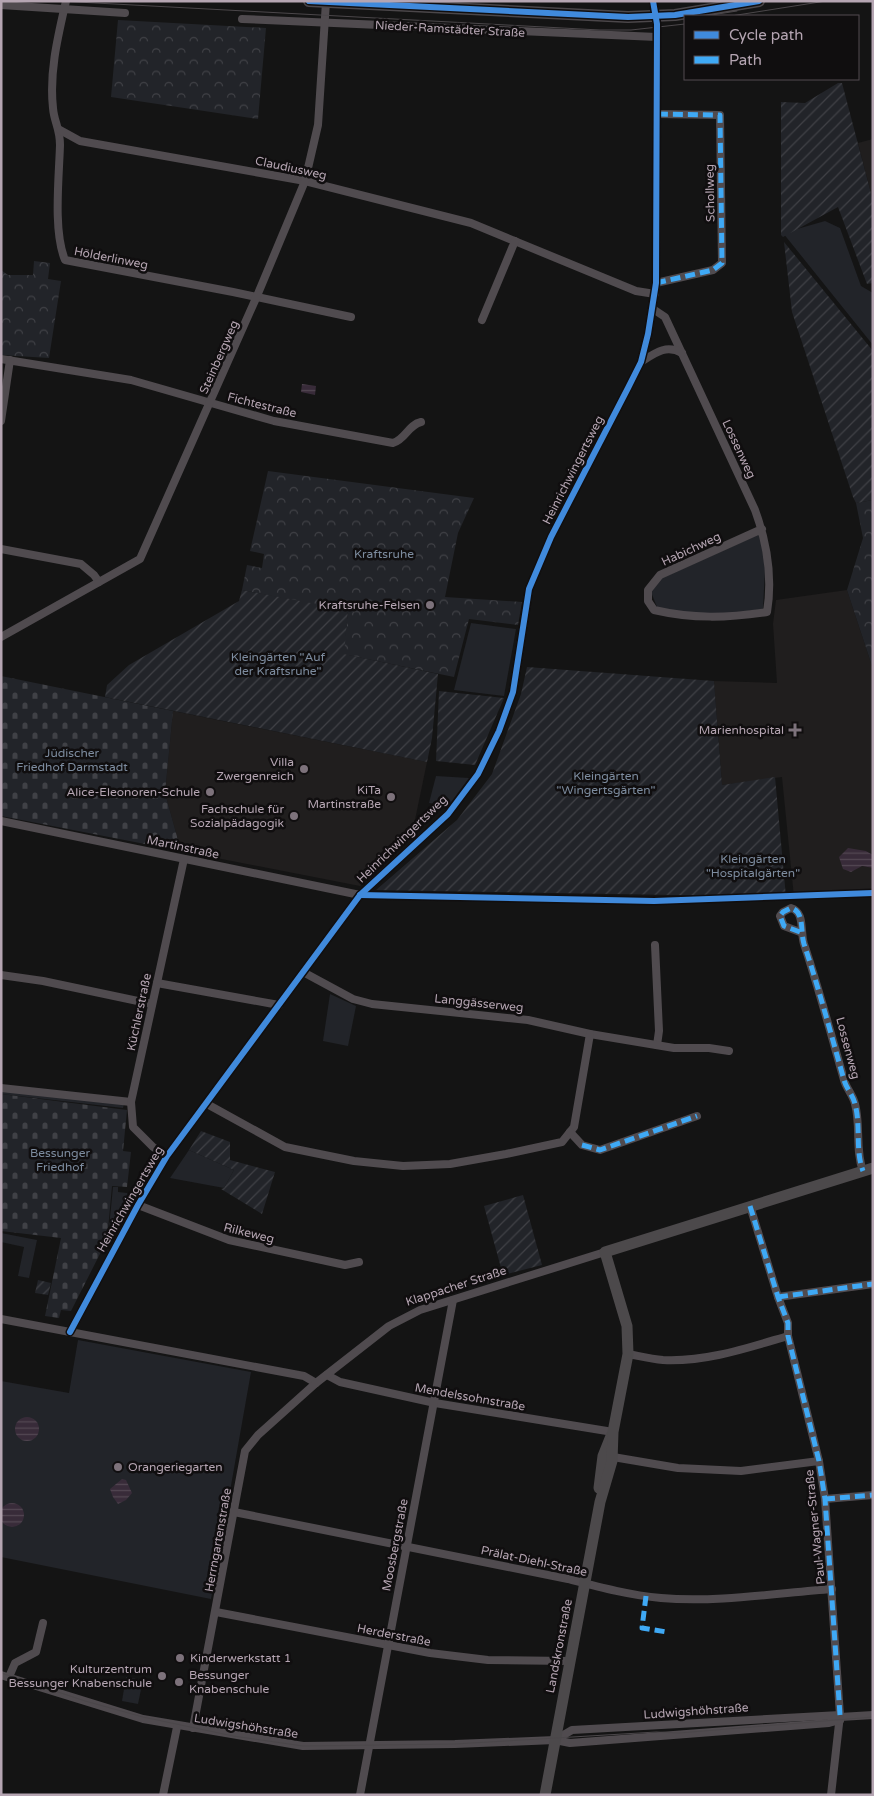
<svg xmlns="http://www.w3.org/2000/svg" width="874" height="1796" viewBox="0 0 874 1796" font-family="'Varela Round',sans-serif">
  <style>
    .built { fill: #201e1e }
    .green { fill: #222429 }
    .forest { fill: url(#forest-crowns) }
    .cemetery { fill: url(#cemetery-stones) }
    .garden { fill: url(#garden-furrows) }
    .water { fill: url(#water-rules) }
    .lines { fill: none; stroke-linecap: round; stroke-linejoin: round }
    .minor { stroke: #504b4f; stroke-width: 8 }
    .secondary { stroke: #4c494b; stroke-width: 11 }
    .primary { stroke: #4b474a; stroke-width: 12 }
    .tram { stroke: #4b474a; stroke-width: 1 }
    .quiet { stroke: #3fa9f5; stroke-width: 5; stroke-dasharray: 10 5; stroke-linecap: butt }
    .cycleway-casing { stroke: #100e0f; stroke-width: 9 }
    .cycleway { stroke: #408adc; stroke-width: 6 }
    .poi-dot { fill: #7d727b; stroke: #100e0f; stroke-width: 2 }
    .labels { text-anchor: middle; stroke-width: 5; stroke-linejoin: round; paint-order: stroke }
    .street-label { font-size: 12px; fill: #b5a5b2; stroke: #100e0f }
    .park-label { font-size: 12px; fill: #7d8c9f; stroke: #100e0f }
    .poi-label { font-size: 12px; fill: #b5a5b2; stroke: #100e0f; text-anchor: end }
  </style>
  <defs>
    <pattern id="forest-crowns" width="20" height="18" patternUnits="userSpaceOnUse" patternTransform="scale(1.25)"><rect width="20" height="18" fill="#222429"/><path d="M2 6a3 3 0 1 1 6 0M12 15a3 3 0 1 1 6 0" fill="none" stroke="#404146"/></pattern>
    <pattern id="cemetery-stones" width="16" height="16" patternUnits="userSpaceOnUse" patternTransform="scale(1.25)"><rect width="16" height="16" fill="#222429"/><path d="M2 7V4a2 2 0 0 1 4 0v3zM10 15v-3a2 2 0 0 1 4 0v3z" fill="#404146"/></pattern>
    <pattern id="garden-furrows" width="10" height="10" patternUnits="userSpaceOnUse" patternTransform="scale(1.25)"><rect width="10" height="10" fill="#222429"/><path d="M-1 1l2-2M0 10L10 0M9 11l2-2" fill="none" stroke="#404146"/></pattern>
    <pattern id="water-rules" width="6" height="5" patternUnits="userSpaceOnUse" patternTransform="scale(1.25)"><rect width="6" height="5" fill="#382b39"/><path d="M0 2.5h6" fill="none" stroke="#534753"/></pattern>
  </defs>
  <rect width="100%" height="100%" fill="#141414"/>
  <g class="built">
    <polygon points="873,139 873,201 858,143"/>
    <polygon points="847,590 873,669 873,855 866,851 862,866 873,868 873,897 794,897 782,777 722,785 714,681 777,683 773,624 776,600"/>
    <polygon points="173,711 427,762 411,839 360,886 181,851 165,793"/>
  </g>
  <g class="green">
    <polygon points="825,221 840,228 861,286 873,293 873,345 783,233"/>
    <path d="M760 534 765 568 763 609C723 614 697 618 657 607L651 592 662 578Z"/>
    <polygon points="471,623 516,629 504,696 454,690"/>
    <polygon points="436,776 469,778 449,805 429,803"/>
    <polygon points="330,994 356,1006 348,1046 323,1041"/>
    <polygon points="1,1090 124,1104 123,1108 1,1094"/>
    <polygon points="189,1150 234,1170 224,1188 170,1178"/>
    <polygon points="113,1187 118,1187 118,1192 127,1193 131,1199 108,1238"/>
    <polygon points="1,1233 37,1240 29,1278 18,1276 24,1247 1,1242"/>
    <polygon points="78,1340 251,1372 211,1599 1,1557 1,1381 69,1393"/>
    <polygon points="126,1677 143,1680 138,1704 122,1701"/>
  </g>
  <g class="forest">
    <polygon points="118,20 266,28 258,119 111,97"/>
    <polygon points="34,261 50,263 48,279 61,281 49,358 1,355 1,270 8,275 33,275"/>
    <polygon points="268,471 474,498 458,533 445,597 522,602 518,625 469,619 454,677 343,654 348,611 242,590 247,565 262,568 264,554 250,551"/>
    <polygon points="873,500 873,669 847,590 863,538 856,503"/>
  </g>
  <g class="cemetery">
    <polygon points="1,676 173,711 165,793 181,851 1,816"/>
    <polygon points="1,1094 127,1110 123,1151 131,1152 127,1187 112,1186 107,1240 71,1311 61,1310 59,1318 45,1316 61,1238 1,1231"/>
  </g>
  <g class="garden">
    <polygon points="838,83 842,83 873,201 873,283 867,284 838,207 783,237 781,235 781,102 805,103"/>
    <polygon points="784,242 873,351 873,500 856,503 853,497 792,312"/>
    <polygon points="242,590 348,610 344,654 438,674 432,738 427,762 105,697 107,685 129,665 239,601"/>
    <polygon points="527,667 714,681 722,785 775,777 786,897 376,890 457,820 492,774 521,694"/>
    <polygon points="439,691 504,698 475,765 436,761"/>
    <polygon points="201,1131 230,1142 230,1160 275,1172 262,1214 221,1189 224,1188 234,1170 189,1150"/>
    <polygon points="523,1195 542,1265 503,1275 484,1206"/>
    <polygon points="38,1280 51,1283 48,1295 35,1293"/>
  </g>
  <g class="water">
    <polygon points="302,384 316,386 315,395 301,392"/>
    <polygon points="848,848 866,851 873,855 873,868 862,866 851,872 843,869 839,857"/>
    <circle cx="27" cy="1429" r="12"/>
    <polygon points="122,1479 126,1480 132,1493 126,1500 118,1504 113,1497 110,1489"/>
    <circle cx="12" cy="1515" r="12"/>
  </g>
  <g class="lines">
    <g class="minor">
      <path d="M66 1C58 36 49 72 53 108 54 122 60 128 60 145 59 178 53 231 65 260L233 292 351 317"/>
      <polyline points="1,5 125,13"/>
      <polyline points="242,19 657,37"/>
      <polyline points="60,130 80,141 305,181 471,223 636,291 655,294"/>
      <polyline points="656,283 713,270 722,263 720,115 657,114"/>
      <path d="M653 309 665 317 755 510C767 543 773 576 767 612 727 618 693 619 654 610L648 601V590L660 575 762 529"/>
      <polyline points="482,320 515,241"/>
      <path d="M1 359 131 380 274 421 393 443C406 439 408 425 421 422"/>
      <path d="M641 362C655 353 666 344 682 353"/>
      <polyline points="1,421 10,360"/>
      <polyline points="1,549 81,564 94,575 99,582"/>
      <polyline points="1,637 140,559 257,296 305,181 318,125 326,2"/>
      <polyline points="1,821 360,895"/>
      <path d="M800 932 784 926 780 916 783 912 791 908C805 912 800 931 804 944 819 989 831 1034 844 1080 846 1088 853 1095 855 1104 861 1126 855 1150 863 1171"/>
      <polyline points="655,945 659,1031 657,1045"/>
      <polyline points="303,972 353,999 372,1004 528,1020 590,1034 674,1048 709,1048 729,1051"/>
      <polyline points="1,975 43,981 152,1004"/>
      <polyline points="157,983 279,1005"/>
      <polyline points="1,1088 131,1102"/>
      <polyline points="207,1104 285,1147 354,1161 403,1166 450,1164 506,1154 562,1142 574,1127 590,1034"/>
      <polyline points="570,1132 582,1145 600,1150 697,1116"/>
      <polyline points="167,1156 153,1147 133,1127 131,1102 184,859"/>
      <polyline points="138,1205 229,1240 345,1265 359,1262"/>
      <polyline points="750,1206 778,1297 788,1323 788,1336 819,1461 825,1499 840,1715 831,1795"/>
      <polyline points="778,1297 873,1284"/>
      <polyline points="1,1319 304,1376 316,1383"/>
      <polyline points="70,1332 138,1205 167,1156 360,895 448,814 478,774 499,731 513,692 529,589 551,537 628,388 641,362 648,334 656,283 657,24 653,1"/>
      <path d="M628 1354C639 1356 651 1359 663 1360 706 1362 747 1348 788 1336"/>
      <polyline points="327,1375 340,1382 435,1403 613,1432"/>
      <polyline points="613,1457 678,1468 741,1471 819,1461"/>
      <polyline points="825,1499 873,1495"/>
      <path d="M234 1512 568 1579C599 1587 629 1595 661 1598 715 1603 778 1593 832 1589"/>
      <polyline points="216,1612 430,1653 488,1660 569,1661"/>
      <polyline points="1,1675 143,1719 303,1746 455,1744 555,1740 570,1743 829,1723 840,1720"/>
      <polyline points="9,1677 15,1663 36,1652 43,1623"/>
      <polyline points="840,1717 873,1715"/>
      <polyline points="193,1728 245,1451 258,1435 316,1383 389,1326 420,1310 605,1252"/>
      <polyline points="555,1740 572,1730 840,1715"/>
      <polyline points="163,1795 177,1727"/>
      <polyline points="360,1795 453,1300"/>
    </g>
    <g class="secondary">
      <polyline points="599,1488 603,1456 611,1436"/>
      <polyline points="545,1795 600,1502 612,1461 613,1432 628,1354 627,1326 605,1252 873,1168"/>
    </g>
    <polyline class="primary" points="309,1 628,17 675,15 759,1"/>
    <g class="tram">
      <polyline points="58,1 600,30 631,30 685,24"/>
      <polyline points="705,16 737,11"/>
      <polyline points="731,16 826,1"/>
      <polyline points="1,1673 85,1701 143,1717 233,1736 303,1746 455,1744 656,1732 679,1733 873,1717"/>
    </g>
    <g class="quiet">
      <polyline points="656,283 713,270 722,263 720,115 657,114"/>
      <path d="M800 932 784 926 780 916 783 912 791 908C805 912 800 931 804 944 819 989 831 1034 844 1080 846 1088 853 1095 855 1104 861 1126 855 1150 863 1171"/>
      <polyline points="582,1145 600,1150 697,1116"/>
      <polyline points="750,1206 778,1297 788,1323 788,1336 819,1461 825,1499 840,1715"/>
      <polyline points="778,1297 873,1284"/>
      <polyline points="825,1499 873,1495"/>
      <polyline points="646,1596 642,1628 667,1632"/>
    </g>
    <defs>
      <g id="cycleway">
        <polyline points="309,1 628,17 675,15 759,1"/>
        <polyline points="360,895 654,901 873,893"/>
        <polyline points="70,1332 138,1205 167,1156 360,895 448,814 478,774 499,731 513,692 529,589 551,537 628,388 641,362 648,334 656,283 657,24 653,1"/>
      </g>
    </defs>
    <use href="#cycleway" class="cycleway-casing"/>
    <use href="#cycleway" class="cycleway"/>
  </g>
  <g class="poi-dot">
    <circle cx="430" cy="605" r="5"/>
    <path d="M792.5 722.5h5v5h5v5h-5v5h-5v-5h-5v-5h5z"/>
    <circle cx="304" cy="769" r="5"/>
    <circle cx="210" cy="792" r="5"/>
    <circle cx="391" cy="797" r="5"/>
    <circle cx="294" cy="816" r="5"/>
    <circle cx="118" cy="1467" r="5"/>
    <circle cx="180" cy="1658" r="5"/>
    <circle cx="162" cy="1676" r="5"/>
    <circle cx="179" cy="1682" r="5"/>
  </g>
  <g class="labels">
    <g class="street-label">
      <text transform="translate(450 29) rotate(3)" y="4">Nieder-Ramstädter Straße</text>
      <text transform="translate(291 168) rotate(12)" y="4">Claudiusweg</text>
      <text transform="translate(710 193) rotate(-91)" y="4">Schollweg</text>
      <text transform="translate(111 258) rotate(11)" y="4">Hölderlinweg</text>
      <text transform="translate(219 357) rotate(-66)" y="4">Steinbergweg</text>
      <text transform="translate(262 405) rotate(14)" y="4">Fichtestraße</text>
      <text transform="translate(739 449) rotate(65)" y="4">Lossenweg</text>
      <text transform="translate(573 470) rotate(-63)" y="4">Heinrichwingertsweg</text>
      <text transform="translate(691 549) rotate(-25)" y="4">Habichweg</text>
      <text transform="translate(402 839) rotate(-44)" y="4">Heinrichwingertsweg</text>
      <text transform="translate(183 847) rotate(12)" y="4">Martinstraße</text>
      <text transform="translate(479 1003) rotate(6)" y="4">Langgässerweg</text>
      <text transform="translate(139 1012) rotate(-78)" y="4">Küchlerstraße</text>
      <text transform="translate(848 1048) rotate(75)" y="4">Lossenweg</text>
      <text transform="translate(130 1199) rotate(-60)" y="4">Heinrichwingertsweg</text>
      <text transform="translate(249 1233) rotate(14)" y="4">Rilkeweg</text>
      <text transform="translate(456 1286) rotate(-18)" y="4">Klappacher Straße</text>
      <text transform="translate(470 1397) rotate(10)" y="4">Mendelssohnstraße</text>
      <text transform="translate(815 1527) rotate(-96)" y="4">Paul-Wagner-Straße</text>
      <text transform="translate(218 1540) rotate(-80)" y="4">Herrngartenstraße</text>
      <text transform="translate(395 1545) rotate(-79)" y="4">Moosbergstraße</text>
      <text transform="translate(534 1561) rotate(12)" y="4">Prälat-Diehl-Straße</text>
      <text transform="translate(394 1635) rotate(11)" y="4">Herderstraße</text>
      <text transform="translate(559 1646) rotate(-79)" y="4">Landskronstraße</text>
      <text transform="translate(696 1711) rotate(-4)" y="4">Ludwigshöhstraße</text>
      <text transform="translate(246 1726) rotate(9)" y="4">Ludwigshöhstraße</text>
    </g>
    <g class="park-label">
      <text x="384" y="558">Kraftsruhe</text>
      <text x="278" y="661">Kleingärten "Auf<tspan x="278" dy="14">der Kraftsruhe"</tspan></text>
      <text x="72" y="757">Jüdischer<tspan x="72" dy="14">Friedhof Darmstadt</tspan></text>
      <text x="606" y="780">Kleingärten<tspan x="606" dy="14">"Wingertsgärten"</tspan></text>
      <text x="753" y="863">Kleingärten<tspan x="753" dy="14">"Hospitalgärten"</tspan></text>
      <text x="60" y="1157">Bessunger<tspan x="60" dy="14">Friedhof</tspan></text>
    </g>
    <g class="poi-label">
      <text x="420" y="609">Kraftsruhe-Felsen</text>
      <text x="784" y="734">Marienhospital</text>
      <text x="294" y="766">Villa<tspan x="294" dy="14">Zwergenreich</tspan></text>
      <text x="381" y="794">KiTa<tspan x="381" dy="14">Martinstraße</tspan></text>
      <text x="200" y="796">Alice-Eleonoren-Schule</text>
      <text x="284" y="813">Fachschule für<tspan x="284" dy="14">Sozialpädagogik</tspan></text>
      <text x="128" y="1471" text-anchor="start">Orangeriegarten</text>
      <text x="190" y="1662" text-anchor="start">Kinderwerkstatt 1</text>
      <text x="152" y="1673">Kulturzentrum<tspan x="152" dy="14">Bessunger Knabenschule</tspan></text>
      <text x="189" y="1679" text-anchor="start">Bessunger<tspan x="189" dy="14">Knabenschule</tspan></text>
    </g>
  </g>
  <rect width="874" height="1796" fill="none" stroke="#b5a5b2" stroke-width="5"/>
  <rect x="684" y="15" width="175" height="65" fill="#100e0f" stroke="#524a50"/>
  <rect x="694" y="31" width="25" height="8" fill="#408adc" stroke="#524a50"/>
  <text x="729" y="40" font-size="15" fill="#b5a5b2">Cycle path</text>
  <rect x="694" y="56" width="25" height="8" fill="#3fa9f5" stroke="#524a50"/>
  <text x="729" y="65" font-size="15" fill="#b5a5b2">Path</text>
</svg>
